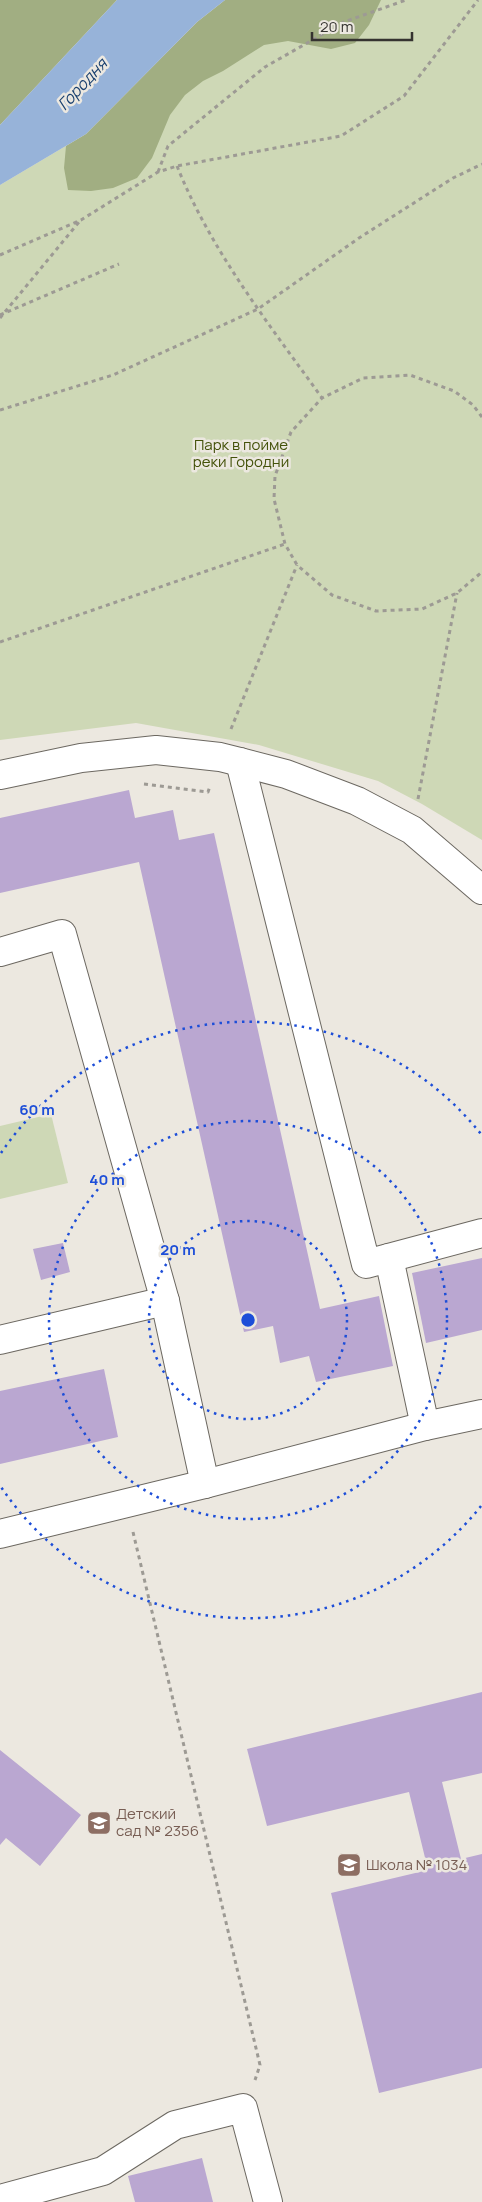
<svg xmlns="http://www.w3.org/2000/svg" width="482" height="2202" viewBox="0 0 482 2202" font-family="Manrope,sans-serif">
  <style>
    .green { fill: #ced8b6 }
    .forest { fill: #a1ae82 }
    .water { fill: #97b3d9 }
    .building { fill: #baa7d1 }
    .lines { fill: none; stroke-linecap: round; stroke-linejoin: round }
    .minor-casing { stroke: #6c6861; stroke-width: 30 }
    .path { stroke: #9d9a94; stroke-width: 3; stroke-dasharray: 4 4; stroke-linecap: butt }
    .minor { stroke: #fff; stroke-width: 28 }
    .ring { fill: none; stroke: #1d4ed8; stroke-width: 2.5; stroke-dasharray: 2.5 5 }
    .labels { text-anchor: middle; stroke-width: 5; stroke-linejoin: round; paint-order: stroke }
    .park-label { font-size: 15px; fill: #44520a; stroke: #ece8e0 }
    .education-label { font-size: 15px; fill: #785e54; stroke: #ece8e0; text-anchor: start }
    .water-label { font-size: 16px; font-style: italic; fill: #1a4170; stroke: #ece8e0 }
    .centre { fill: #1d4ed8; stroke: #ece8e0; stroke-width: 2.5 }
    .ring-label { font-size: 15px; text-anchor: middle; font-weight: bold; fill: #1d4ed8; stroke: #ece8e0; stroke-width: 5; stroke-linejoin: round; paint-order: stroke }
  </style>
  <rect width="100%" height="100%" fill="#ece8e0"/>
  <g class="green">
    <polygon points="225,0 482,0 482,840 422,804 378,781 259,745 136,723 0,740 0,185 86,134"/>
    <polygon points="51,1114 68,1183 0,1199 0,1126"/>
  </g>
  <g class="forest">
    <polygon points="0,0 117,0 0,125"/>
    <polygon points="225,0 381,0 369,25 355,43 331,49 288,41 264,45 223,71 203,81 185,95 170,115 152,158 137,178 113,188 91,191 68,190 64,168 66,146 86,134 197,22"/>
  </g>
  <polygon class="water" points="117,0 225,0 197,22 86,134 0,185 0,125"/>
  <g class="building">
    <polygon points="129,790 135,818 173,810 179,840 214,833 320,1309 379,1296 393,1366 316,1382 309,1356 280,1363 273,1326 244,1332 139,862 0,893 0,818"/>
    <polygon points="63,1243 70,1272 41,1280 33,1249"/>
    <polygon points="482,1258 482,1330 426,1343 412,1273"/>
    <polygon points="104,1369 118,1437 0,1464 0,1391"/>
    <polygon points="482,1692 482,1773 442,1782 461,1859 482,1854 482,2068 379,2093 331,1893 428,1870 409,1792 267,1826 247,1749"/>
    <polygon points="0,1750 81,1815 40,1866 6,1838 0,1845"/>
    <polygon points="202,2158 213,2202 135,2202 128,2176"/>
  </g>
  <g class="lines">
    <defs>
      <g id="minor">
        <polyline points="240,762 366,1264 482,1233"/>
        <polyline points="0,775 81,758 156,750 220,757 240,762 286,774 357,801 412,830 482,890"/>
        <polyline points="0,952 62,934 165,1301 205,1484"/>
        <polyline points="389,1258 425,1426"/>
        <polyline points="0,1340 165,1301"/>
        <polyline points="0,1534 205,1484 425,1426 482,1414"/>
        <polyline points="0,2199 103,2171 175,2125 243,2108 268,2202"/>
      </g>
    </defs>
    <use href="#minor" class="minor-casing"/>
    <g class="path">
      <path d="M177 166C211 251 269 324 322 398"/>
      <polyline points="158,172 168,146 265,67 344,22 406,0"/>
      <polyline points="0,255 81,220 158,172 177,166 341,136 404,96 478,0"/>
      <polyline points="0,315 119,264"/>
      <polyline points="0,318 79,222"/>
      <polyline points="0,410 113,375 258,309 359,238 453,178 482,164"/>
      <polyline points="482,417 473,405 454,391 410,375 363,378 322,398 291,432 275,476 274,499 285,544 297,565 332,595 376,611 422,609 457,593 482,572"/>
      <polyline points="0,642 285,544"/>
      <polyline points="231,729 297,565"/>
      <polyline points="144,784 208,792 210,786"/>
      <polyline points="418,799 457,593"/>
      <polyline points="133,1532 260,2065 255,2080"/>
    </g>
    <use href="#minor" class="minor"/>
  </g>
  <g class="ring">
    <circle cx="248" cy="1320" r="99"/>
    <circle cx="248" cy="1320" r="199"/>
    <path d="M481 1506A298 298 0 0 1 1 1487M1 1153A298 298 0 0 1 481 1134"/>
  </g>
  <defs>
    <symbol id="school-square" viewBox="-11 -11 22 22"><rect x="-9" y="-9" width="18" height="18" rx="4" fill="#8d6e63" stroke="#ece8e0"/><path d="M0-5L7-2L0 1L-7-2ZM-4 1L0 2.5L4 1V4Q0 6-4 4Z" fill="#fff"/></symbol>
  </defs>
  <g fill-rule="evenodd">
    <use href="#school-square" x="85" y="1809" width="28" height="28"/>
    <use href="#school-square" x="335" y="1851" width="28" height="28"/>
  </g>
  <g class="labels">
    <g class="park-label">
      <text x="241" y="450">Парк в пойме<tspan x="241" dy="17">реки Городни</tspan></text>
    </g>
    <g class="education-label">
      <text x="116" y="1819">Детский<tspan x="116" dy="17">сад № 2356</tspan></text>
      <text x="366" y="1870">Школа № 1034</text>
    </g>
    <g class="water-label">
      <text transform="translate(82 84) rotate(-47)" y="6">Городня</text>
    </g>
  </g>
  <circle cx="248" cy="1320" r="8" class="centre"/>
  <g class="ring-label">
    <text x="37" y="1115">60 m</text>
    <text x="107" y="1185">40 m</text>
    <text x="178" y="1255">20 m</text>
  </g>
  <path d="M312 32v8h100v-8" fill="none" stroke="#353330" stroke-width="2.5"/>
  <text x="320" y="32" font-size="15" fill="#353330" stroke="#ece8e0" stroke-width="4" paint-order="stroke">20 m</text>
</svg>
